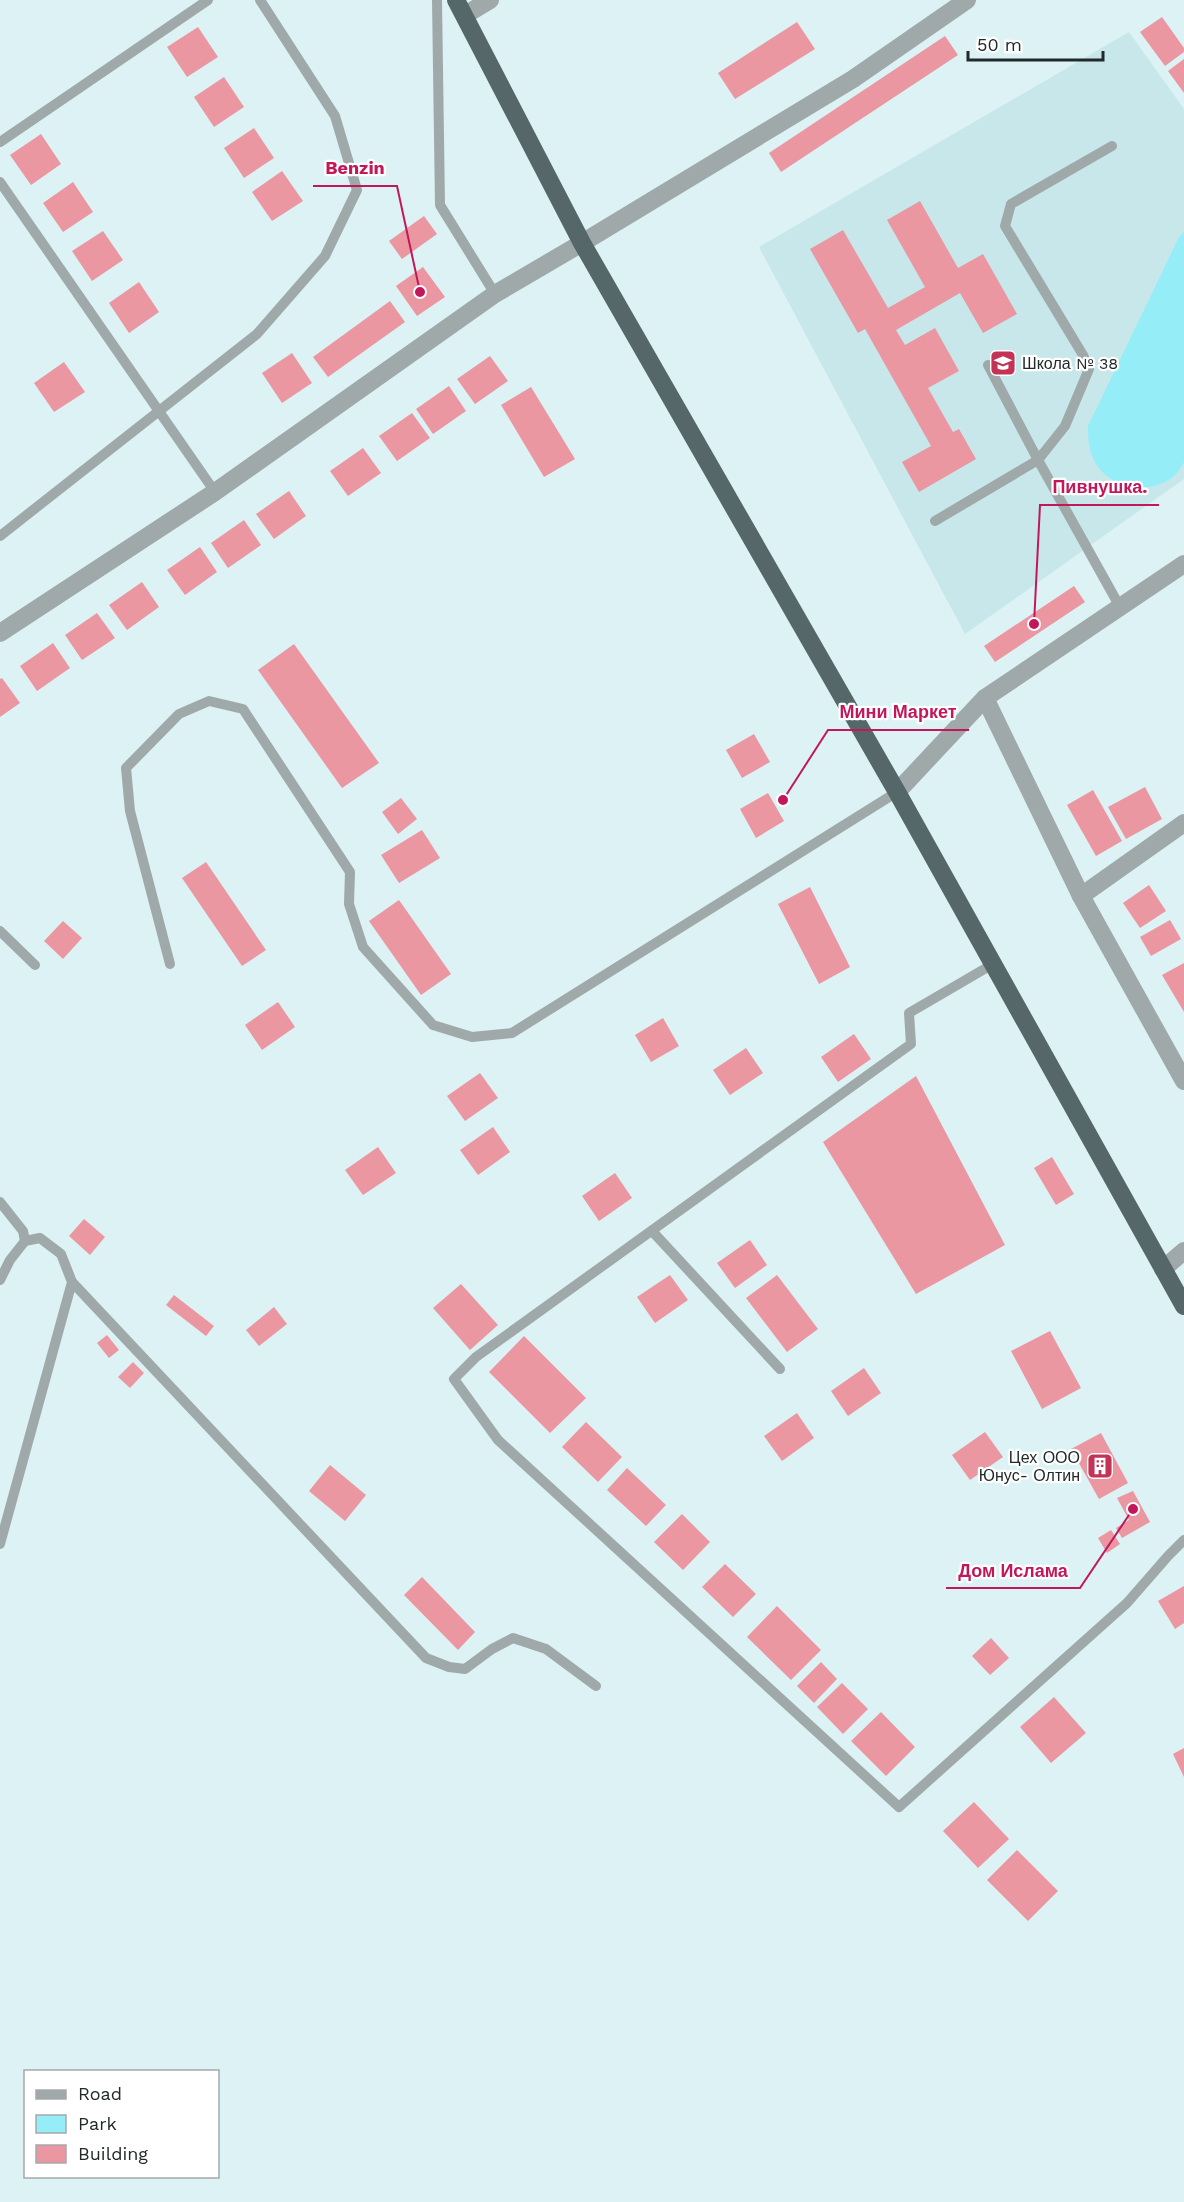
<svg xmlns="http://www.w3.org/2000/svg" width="1184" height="2202" viewBox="0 0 1184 2202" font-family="'Work Sans',sans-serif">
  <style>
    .built { fill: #c8e7ea }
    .green { fill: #95eef7 }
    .building { fill: #eb97a2 }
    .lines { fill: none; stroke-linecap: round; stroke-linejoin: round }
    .service { stroke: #a0a9aa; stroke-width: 10 }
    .minor { stroke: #a0a9aa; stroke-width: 18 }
    .tertiary { stroke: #a0a9aa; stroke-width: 18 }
    .trunk { stroke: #566769; stroke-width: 18 }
    .labels { text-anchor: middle; stroke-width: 4.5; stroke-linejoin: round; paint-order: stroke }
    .poi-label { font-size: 16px; fill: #21292a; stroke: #fff; text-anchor: start }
    .leader { fill: none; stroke: #c2185b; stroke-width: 2 }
    .callout-dot { fill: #c2185b; stroke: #fff; stroke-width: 2 }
    .callout-label { font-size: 18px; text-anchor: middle; font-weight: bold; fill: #c2185b; stroke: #fff; stroke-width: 4.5; stroke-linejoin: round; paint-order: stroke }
  </style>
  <rect width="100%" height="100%" fill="#dcf2f4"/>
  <polygon class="built" points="1129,32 1184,109 1184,479 965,634 759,247"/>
  <path class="green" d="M1184 232V462C1167 499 1108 494 1093 458 1088 447 1088 437 1088 426L1179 237Z"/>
  <g class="building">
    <polygon points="1162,17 1184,48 1184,52 1165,66 1140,32"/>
    <polygon points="797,22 815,49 735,99 718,73"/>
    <polygon points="198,27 218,57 187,77 167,47"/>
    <polygon points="945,36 958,55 781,172 769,153"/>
    <polygon points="1184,59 1184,93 1168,71"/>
    <polygon points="224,77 244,107 214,127 194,97"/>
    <polygon points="254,128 274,158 244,178 224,148"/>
    <polygon points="41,134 61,164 31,185 10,155"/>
    <polygon points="282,171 303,201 272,221 252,192"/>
    <polygon points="73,182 93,212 63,232 43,203"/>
    <polygon points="920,201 958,268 983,254 1017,314 983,333 960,293 896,330 905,345 935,328 959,371 928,388 953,432 959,429 976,459 919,492 902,462 931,446 865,329 858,333 810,249 843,230 888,308 925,287 887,220"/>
    <polygon points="424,216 437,234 402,259 389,241"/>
    <polygon points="103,231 123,260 92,281 72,251"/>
    <polygon points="423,267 445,297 417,316 396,286"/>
    <polygon points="139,282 159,312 129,333 109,303"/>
    <polygon points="390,301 405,322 328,377 313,357"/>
    <polygon points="292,353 312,383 282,403 262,373"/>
    <polygon points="490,356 508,381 475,404 457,379"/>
    <polygon points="64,362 85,392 54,412 34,383"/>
    <polygon points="449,386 466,411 433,434 416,409"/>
    <polygon points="531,387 575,459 544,477 501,405"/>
    <polygon points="412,413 430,438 397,461 379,436"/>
    <polygon points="363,448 381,473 348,496 330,471"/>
    <polygon points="289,491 306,516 274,539 256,514"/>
    <polygon points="244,520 261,545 228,568 211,543"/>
    <polygon points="200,547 217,572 185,595 167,570"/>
    <polygon points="142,582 159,607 127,630 109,605"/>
    <polygon points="1074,586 1085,602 995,662 984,646"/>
    <polygon points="97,613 115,638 82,660 65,635"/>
    <polygon points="53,643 70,668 37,691 20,666"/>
    <polygon points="294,644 379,763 342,788 258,670"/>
    <polygon points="2,678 20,703 0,717 0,679"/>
    <polygon points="754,734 770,762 742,778 726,750"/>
    <polygon points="1145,787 1162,819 1126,839 1108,807"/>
    <polygon points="1093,790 1122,841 1096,856 1067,805"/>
    <polygon points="768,793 784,821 756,838 740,809"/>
    <polygon points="401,798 417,819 398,834 382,812"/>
    <polygon points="422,830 440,858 399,883 381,855"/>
    <polygon points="206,862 266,950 242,966 182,878"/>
    <polygon points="1149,885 1166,911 1140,928 1123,903"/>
    <polygon points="810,887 850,967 819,984 778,904"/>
    <polygon points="399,900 451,974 421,995 369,921"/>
    <polygon points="1170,920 1181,939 1151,956 1140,937"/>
    <polygon points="63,921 82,938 63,959 44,941"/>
    <polygon points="1184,963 1184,1012 1162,975"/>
    <polygon points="278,1002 295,1027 262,1050 245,1025"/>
    <polygon points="663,1018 679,1046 651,1062 635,1035"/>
    <polygon points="854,1034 871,1059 838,1082 821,1057"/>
    <polygon points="746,1048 763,1073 730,1095 713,1070"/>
    <polygon points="480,1073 498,1098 465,1121 447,1096"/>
    <polygon points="916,1076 1005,1245 916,1294 823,1142"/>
    <polygon points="493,1127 510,1152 478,1175 460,1150"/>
    <polygon points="378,1147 396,1173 363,1195 345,1170"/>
    <polygon points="1052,1157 1074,1194 1056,1205 1034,1168"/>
    <polygon points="615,1173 632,1198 599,1221 582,1196"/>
    <polygon points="84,1219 105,1237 90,1255 69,1236"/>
    <polygon points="750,1240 767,1265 735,1288 717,1263"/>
    <polygon points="670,1275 688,1300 655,1323 637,1297"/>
    <polygon points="777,1275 818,1329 787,1352 746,1298"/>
    <polygon points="461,1284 498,1325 470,1350 433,1308"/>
    <polygon points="174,1295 214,1326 206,1336 166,1305"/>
    <polygon points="274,1307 287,1324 259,1346 246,1330"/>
    <polygon points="1050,1331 1081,1388 1042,1409 1011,1351"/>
    <polygon points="107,1335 119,1350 109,1358 97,1343"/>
    <polygon points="524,1336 586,1398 550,1433 489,1372"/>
    <polygon points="133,1362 144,1373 130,1388 118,1377"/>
    <polygon points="864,1368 881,1393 848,1416 831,1391"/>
    <polygon points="797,1413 814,1438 782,1461 764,1436"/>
    <polygon points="586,1422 622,1457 598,1482 562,1447"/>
    <polygon points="985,1432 1003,1457 970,1480 952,1455"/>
    <polygon points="1101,1433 1128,1483 1099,1499 1071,1449"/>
    <polygon points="330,1465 366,1495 345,1521 309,1491"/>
    <polygon points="627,1468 666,1505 646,1526 607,1490"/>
    <polygon points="1133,1491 1150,1522 1122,1538 1116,1528 1129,1520 1117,1498"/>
    <polygon points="682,1514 710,1542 683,1570 654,1542"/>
    <polygon points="1111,1530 1120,1544 1107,1553 1098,1538"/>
    <polygon points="725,1564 756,1594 733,1617 702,1587"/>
    <polygon points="422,1577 475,1632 458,1650 404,1595"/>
    <polygon points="1184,1586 1184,1623 1175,1629 1158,1601"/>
    <polygon points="777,1606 821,1650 791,1680 747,1637"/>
    <polygon points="991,1638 1009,1658 990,1675 972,1656"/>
    <polygon points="821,1662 837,1679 814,1703 797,1686"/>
    <polygon points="842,1683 868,1709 843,1734 817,1707"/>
    <polygon points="1054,1697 1086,1733 1051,1763 1020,1727"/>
    <polygon points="881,1712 915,1747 886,1776 851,1741"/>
    <polygon points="1184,1748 1184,1777 1173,1754"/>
    <polygon points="974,1802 1009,1839 978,1868 943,1831"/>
    <polygon points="1017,1850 1058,1891 1028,1921 987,1880"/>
  </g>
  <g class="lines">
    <g class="service">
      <polyline points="437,0 440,205 495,294"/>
      <polyline points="0,142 208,0"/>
      <polyline points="0,182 215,492"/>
      <polyline points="988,365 1038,460 1120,607"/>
      <polyline points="935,521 1038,460 1065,426 1089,369 1083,355 1005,226 1011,204 1112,146"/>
      <polyline points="0,536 257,334 325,256 357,190 335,116 260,0"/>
      <polyline points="0,931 35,965"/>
      <polyline points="170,964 130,811 126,768 179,714 209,701 243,709 350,872 349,904 363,947 433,1025 472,1037 512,1033 897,792"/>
      <polyline points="993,964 909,1013 911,1044 476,1357 454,1379 498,1440 899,1807 1127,1603 1168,1556 1184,1540"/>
      <polyline points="0,1202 23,1231 25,1241 10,1260 0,1280"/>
      <polyline points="652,1231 780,1369"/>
      <polyline points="72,1282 426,1658 449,1667 465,1669 492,1649 513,1638 546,1649 596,1686"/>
      <polyline points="0,1544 72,1282 61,1254 40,1238 25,1241"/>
    </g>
    <g class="minor">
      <polyline points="465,15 490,0"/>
      <polyline points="582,243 853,79 967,0"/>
      <polyline points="985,698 1081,896 1184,1081"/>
      <polyline points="1081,896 1184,823"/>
      <polyline points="1163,1269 1184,1251"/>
    </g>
    <g class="tertiary">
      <polyline points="0,633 215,492 495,294 582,243"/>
      <polyline points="897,792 985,698 1184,564"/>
    </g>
    <polyline class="trunk" points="456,0 582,243 897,792 1184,1306"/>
  </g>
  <defs>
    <symbol id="school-square" viewBox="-11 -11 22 22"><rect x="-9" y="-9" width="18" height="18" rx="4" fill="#c23356" stroke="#fff"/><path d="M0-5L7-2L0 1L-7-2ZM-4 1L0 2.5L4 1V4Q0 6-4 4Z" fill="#fff"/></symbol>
    <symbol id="building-square" viewBox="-11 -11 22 22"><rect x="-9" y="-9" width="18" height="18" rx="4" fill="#c23356" stroke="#fff"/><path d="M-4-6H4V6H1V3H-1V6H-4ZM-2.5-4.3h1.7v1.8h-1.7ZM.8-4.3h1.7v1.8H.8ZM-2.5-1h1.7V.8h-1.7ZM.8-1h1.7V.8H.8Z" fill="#fff"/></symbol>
  </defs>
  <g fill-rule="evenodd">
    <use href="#school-square" x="988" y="348" width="30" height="30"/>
    <use href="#building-square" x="1085" y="1451" width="30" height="30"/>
  </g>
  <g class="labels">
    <g class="poi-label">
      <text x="1022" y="369">Школа № 38</text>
      <text x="1080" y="1463" text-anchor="end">Цех ООО<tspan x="1080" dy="18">Юнус- Олтин</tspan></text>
    </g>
  </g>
  <path class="leader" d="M420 292L397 186H313M1034 624L1040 505H1159M783 800L828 730H969M1133 1509L1080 1588H946"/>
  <g class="callout-dot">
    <circle cx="420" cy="292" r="6"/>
    <circle cx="1034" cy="624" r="6"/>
    <circle cx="783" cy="800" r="6"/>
    <circle cx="1133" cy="1509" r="6"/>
  </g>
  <g class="callout-label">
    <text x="355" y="174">Benzin</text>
    <text x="1100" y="493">Пивнушка.</text>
    <text x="898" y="718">Мини Маркет</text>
    <text x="1013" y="1577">Дом Ислама</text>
  </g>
  <rect x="24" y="2070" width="195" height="108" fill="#ffffff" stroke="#a6a9aa" stroke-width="1.5"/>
  <rect x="36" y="2090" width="30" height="9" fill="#a0a9aa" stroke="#a6a9aa" stroke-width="1.5"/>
  <text x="78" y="2100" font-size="18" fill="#21292a">Road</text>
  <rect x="36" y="2115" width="30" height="18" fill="#95eef7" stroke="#a6a9aa" stroke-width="1.5"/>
  <text x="78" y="2130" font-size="18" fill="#21292a">Park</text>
  <rect x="36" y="2145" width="30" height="18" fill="#eb97a2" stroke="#a6a9aa" stroke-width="1.5"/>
  <text x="78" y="2160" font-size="18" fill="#21292a">Building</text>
  <path d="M968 51v9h135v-9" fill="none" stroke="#21292a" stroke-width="3"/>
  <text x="977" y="51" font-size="18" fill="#21292a" stroke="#ffffff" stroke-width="4.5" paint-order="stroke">50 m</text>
</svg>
